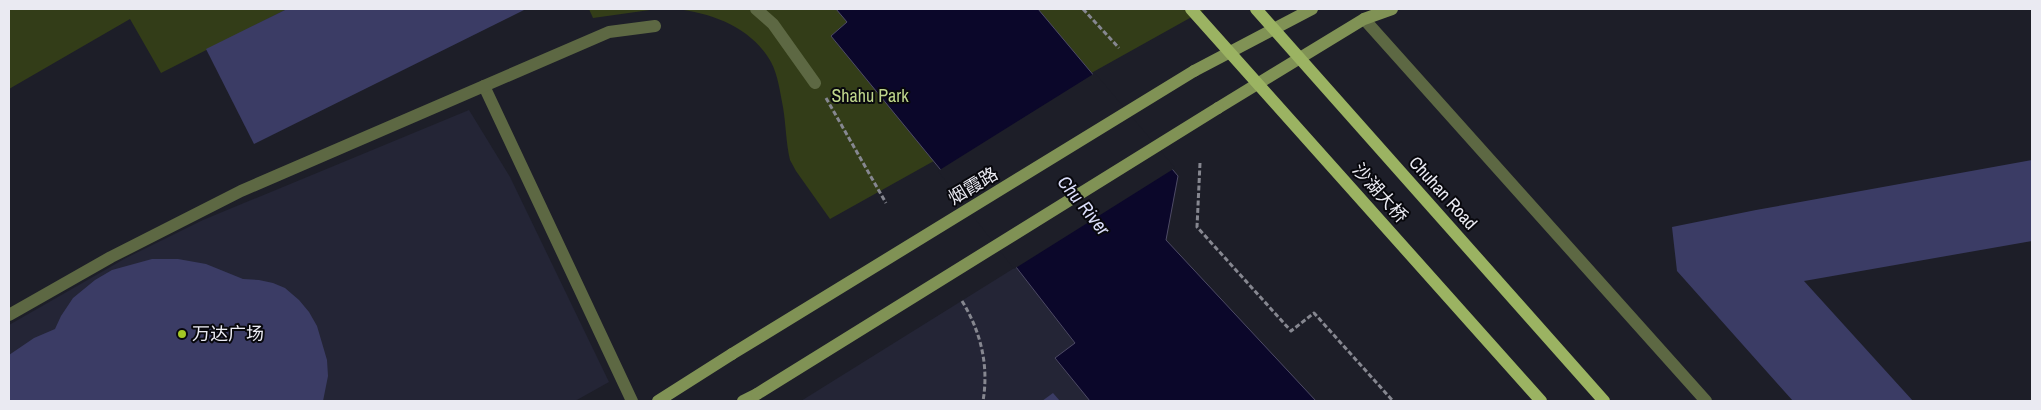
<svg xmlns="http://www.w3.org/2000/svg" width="2041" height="410" viewBox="0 0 2041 410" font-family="'Archivo Narrow','Noto Sans SC',sans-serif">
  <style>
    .built { fill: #242536 }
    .green { fill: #333d18 }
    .water { fill: #0b072a; stroke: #4e4b66 }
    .pier { fill: #1d1e28 }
    .building { fill: #3b3c65 }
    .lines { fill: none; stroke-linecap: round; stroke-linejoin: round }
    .path { stroke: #868790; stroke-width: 3; stroke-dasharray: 5 2.5; stroke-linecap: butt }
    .lane { stroke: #5d6843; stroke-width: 12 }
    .secondary { stroke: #809255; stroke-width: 12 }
    .secondary-bridge { stroke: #809255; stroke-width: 12 }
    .primary-bridge { stroke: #9bb362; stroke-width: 12 }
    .poi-dot { fill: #a4c825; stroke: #08080d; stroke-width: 2 }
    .labels { text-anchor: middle; stroke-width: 4; stroke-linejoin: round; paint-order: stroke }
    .park-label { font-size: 18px; fill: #bed58b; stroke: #08080d }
    .street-label { font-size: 18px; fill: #eaeaf2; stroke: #08080d }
    .poi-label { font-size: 18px; fill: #eaeaf2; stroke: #08080d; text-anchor: start }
    .water-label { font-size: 19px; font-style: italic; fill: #daddfa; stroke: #08080d }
  </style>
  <rect width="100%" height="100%" fill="#1d1e28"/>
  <g class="built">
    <polygon points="469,110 510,177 609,382 575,401 9,401 9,325 126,258 203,220"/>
    <polygon points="1016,267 1075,344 1055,359 1090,401 801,401"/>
  </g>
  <g class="green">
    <polygon points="9,9 287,9 161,73 130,19 9,89"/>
    <polygon points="589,9 657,9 593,18"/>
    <path d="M676 9H1206L830 219 796 171 790 160C786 143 786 125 783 107 780 92 778 75 771 62 752 28 713 13 676 9Z"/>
  </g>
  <polygon class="water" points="836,9 1038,9 1178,176 1166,240 1316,401 1090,401 1055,358 1075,343 940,169 831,36 847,22"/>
  <polygon class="pier" points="1095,73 1175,168 1014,269 938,171"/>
  <g class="building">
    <polygon points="287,9 526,9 254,144 206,49"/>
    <polygon points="2032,160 2032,241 1804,281 1913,401 1793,401 1677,271 1672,227 1756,210"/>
    <polygon points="152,259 178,259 206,264 243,279 259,280 273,283 285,288 299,300 309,312 317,326 327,360 328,376 323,401 9,401 9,355 34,338 55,329 61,316 73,298 95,280 112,270"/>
    <polygon points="1053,393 1060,401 1042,401"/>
  </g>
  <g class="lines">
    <g class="path">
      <polyline points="1083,9 1119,48"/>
      <polyline points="826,98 886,203"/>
      <polyline points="1200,163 1197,227 1291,331 1314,313 1393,401"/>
      <path d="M962 301C981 332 989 366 983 401"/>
    </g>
    <g class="lane">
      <polyline points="756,9 773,24 815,83"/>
      <polyline points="1364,19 1706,401"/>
      <polyline points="484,86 632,401"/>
      <polyline points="9,315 111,257 241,191 609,32 655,26"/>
    </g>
    <g class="secondary">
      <polyline points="1194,71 1312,9"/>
      <polyline points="1218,108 1364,19 1392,9"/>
      <polyline points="658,401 732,354"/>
      <polyline points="743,401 757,394"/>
    </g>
    <g class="secondary-bridge">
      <polyline points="732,354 1194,71"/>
      <polyline points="757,394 1218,108"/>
    </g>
    <g class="primary-bridge">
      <polyline points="1191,9 1541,401"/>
      <polyline points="1256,9 1604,401"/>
    </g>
  </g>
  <circle class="poi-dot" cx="182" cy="334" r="5"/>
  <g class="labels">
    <g class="park-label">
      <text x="870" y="102">Shahu Park</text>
    </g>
    <g class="street-label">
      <text transform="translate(973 186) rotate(-31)" y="6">烟霞路</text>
      <text transform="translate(1380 193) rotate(48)" y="6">沙湖大桥</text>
      <text transform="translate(1443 193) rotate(48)" y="6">Chuhan Road</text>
    </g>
    <g class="poi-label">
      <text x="192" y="340">万达广场</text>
    </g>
    <g class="water-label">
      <text transform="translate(1084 205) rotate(51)" y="7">Chu River</text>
    </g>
  </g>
  <rect width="2041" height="410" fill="none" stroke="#eaeaf2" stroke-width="20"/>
</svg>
